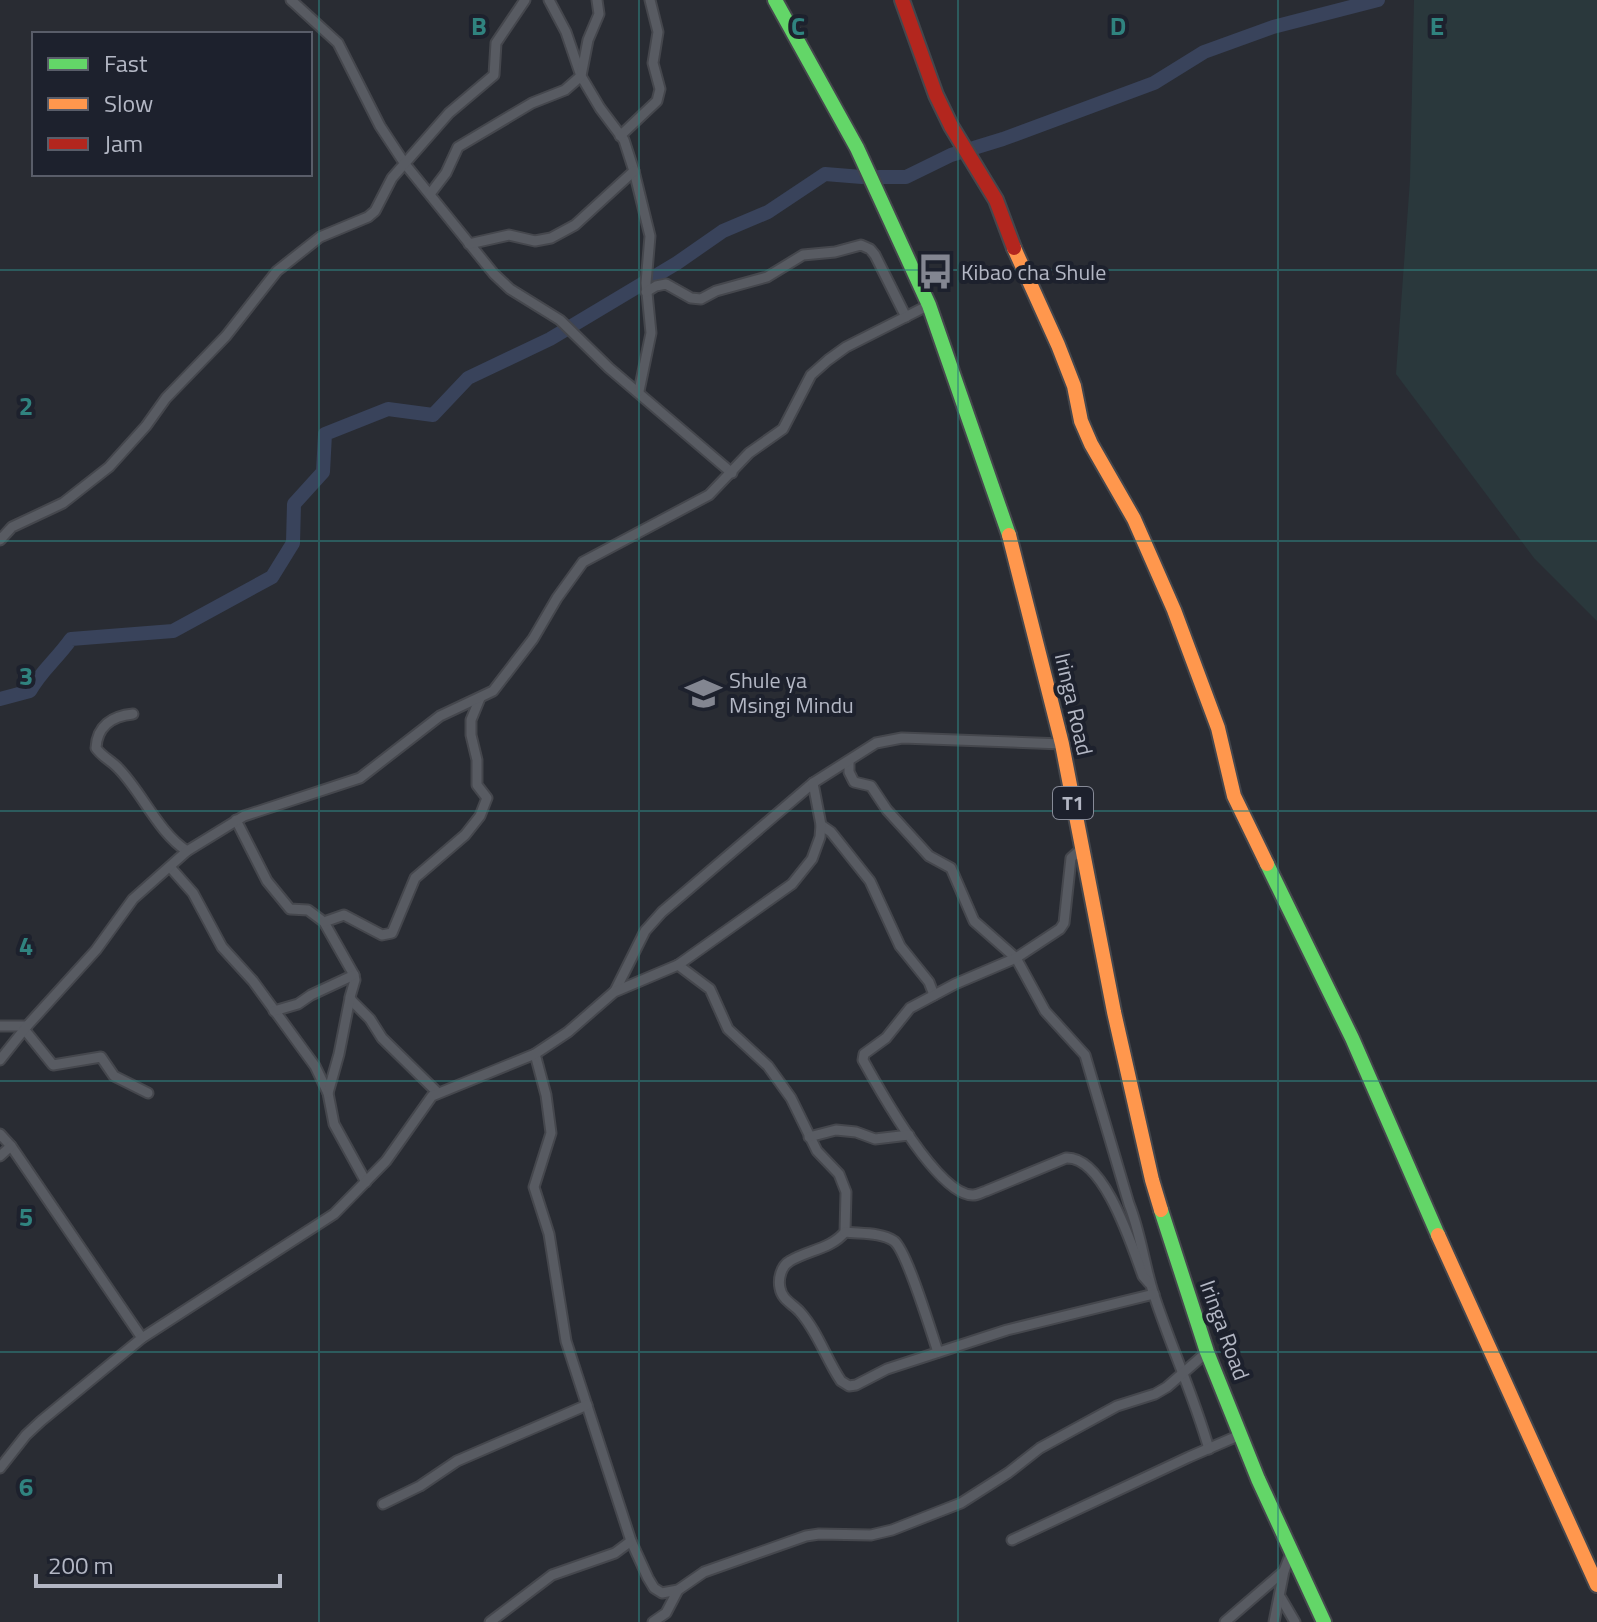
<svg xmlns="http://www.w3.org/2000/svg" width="1597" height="1622" viewBox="0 0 1597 1622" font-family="'Titillium Web',sans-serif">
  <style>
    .green { fill: #2a383c }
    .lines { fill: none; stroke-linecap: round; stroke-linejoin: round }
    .river { stroke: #39435b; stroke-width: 14 }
    .street-casing { stroke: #45474d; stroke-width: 13 }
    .fast-casing { stroke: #45474d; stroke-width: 18 }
    .slow-casing { stroke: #45474d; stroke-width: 18 }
    .jam-casing { stroke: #45474d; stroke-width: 18 }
    .street { stroke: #585b62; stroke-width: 9 }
    .fast { stroke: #63d668; stroke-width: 14 }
    .slow { stroke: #ff974d; stroke-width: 14 }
    .jam { stroke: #b3261e; stroke-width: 14 }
    .grid { fill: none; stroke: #30837f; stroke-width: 2; stroke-opacity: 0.55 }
    .labels { text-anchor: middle; stroke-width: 8; stroke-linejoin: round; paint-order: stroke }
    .shield { fill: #1d212d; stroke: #868a97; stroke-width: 2 }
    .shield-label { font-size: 20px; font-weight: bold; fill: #b3b7c4 }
    .poi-label { font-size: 22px; fill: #b3b7c4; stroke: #1d212d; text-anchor: start }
    .street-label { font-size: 22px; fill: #b3b7c4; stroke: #1d212d }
    .grid-label { font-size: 26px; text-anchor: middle; font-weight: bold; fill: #30837f; stroke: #1d212d; stroke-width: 8; stroke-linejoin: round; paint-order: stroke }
  </style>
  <rect width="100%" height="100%" fill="#292c33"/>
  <polygon class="green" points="1414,0 1597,0 1597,621 1534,558 1396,374 1410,180"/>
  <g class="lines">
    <g class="river">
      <polyline points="879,177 906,177 951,155 1003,139 1154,83 1204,52 1273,27 1378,0"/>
      <path d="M0 699 30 691C41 671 57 659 71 639L173 631 272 577 293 543 294 504 323 472 325 434 388 409 433 415 468 378 550 339 677 263 723 231 768 212 825 174 862 177"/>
    </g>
    <defs>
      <g id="street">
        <polyline points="291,0 338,43 380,126 405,164 494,274 510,289 560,320 609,368 732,473"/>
        <polyline points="549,0 566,32 581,76 600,108 624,140 634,171 650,236 646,283 651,333 639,391"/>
        <polyline points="620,136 657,101 660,89 653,63 658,32 650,0"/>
        <polyline points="430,194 446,173 458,147 532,103 565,90 581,76 588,40 599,14 597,0"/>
        <polyline points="469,244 509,235 535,241 551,238 575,225 634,171"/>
        <polyline points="646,292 656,286 666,284 691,298 701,299 716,291 767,277 803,255 835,252 861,245 870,249 875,255 906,317"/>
        <polyline points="0,540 12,527 63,503 109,467 146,426 166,398 226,336 277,271 320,237 368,217 375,211 392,178 449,113 494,75 496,43 525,0"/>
        <path d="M133 714C112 716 97 726 96 748 102 757 112 761 119 769 143 794 158 832 187 851"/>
        <path d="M849 761V772L854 782 871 786 887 810 929 856 951 868 974 921 1016 958 1045 1011 1085 1055 1129 1204C1141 1234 1144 1265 1154 1295 1171 1347 1194 1396 1209 1449"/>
        <polyline points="236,820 267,881 290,909 308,910 324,922 354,975 355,980 350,997 352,1001 370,1019 382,1038 438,1093"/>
        <polyline points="821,825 831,832 870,881 900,946 929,982 934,995"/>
        <path d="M1081 849 1071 858 1064 923 1060 929 1016 958 955 984 910 1008 886 1038 864 1054 863 1060C879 1089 938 1196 973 1195 978 1195 982 1192 986 1191L1066 1158C1104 1156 1132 1246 1143 1276L1149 1283"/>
        <polyline points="170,867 193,893 222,947 253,981 315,1066 328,1093 334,1124 366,1182"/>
        <polyline points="324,922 344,915 382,935 392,933 415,878 465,835 480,816 487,798 477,785 477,760 471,735 471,720 480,698"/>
        <path d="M678 965 710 989 728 1029 768 1066 791 1098 817 1151 839 1174 846 1192 845 1232C831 1249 808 1250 790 1261 781 1266 778 1279 780 1288 782 1300 793 1304 800 1312 818 1332 826 1359 841 1381L849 1386 856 1385 887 1369 1007 1330 1154 1294"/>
        <polyline points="615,991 645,931 662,912 813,783 876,743 902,738 1062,744"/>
        <polyline points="274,1011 298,1004 311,995 354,975"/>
        <polyline points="0,1026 27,1026"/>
        <polyline points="24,1029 53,1065 101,1057 114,1076 148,1093"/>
        <polyline points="535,1054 546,1095 551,1133 534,1187 549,1234 566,1341 631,1541 648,1578 654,1588 662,1593 678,1590 704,1572 806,1536 819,1534 871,1535 892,1530 961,1503 1008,1473 1040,1448 1117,1406 1155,1394 1167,1387 1207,1352"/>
        <polyline points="0,1060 27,1026 96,950 133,899 187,851 244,816 360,778 440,716 493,691 533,639 557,598 583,562 709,495 749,453 783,429 811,375 828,360 846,347 929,305"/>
        <polyline points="328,1093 339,1054 350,998"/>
        <polyline points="0,1134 11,1146 142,1338"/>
        <polyline points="809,1137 836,1130 856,1132 875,1139 909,1135"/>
        <polyline points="0,1156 11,1146"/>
        <path d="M845 1232C859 1234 881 1232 894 1241 907 1251 931 1332 938 1352"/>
        <polyline points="0,1468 26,1435 41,1421 142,1338 334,1214 386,1161 432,1096 535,1054 568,1032 614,992 678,965 792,884 812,859 820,837 821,825 813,783"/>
        <polyline points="383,1504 420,1486 457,1461 587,1405"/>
        <polyline points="1012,1540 1189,1457 1240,1435"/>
        <polyline points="1281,1598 1295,1622"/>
        <polyline points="490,1622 552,1575 615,1553 631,1541"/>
        <polyline points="653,1622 666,1613 678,1590"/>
        <polyline points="1225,1622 1284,1571"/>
        <polyline points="1274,1622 1284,1571 1291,1553"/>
      </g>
      <g id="fast">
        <polyline points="775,0 857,148 929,305 1009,535"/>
        <polyline points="1267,864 1352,1038 1438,1235"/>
        <polyline points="1161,1210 1207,1352 1258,1479 1324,1622"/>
      </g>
      <g id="slow">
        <polyline points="1014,248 1058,345 1074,386 1081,421 1091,444 1134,519 1174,610 1218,728 1234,796 1267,864"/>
        <polyline points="1009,535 1062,744 1114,1012 1152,1180 1161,1210"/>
        <polyline points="1438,1235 1597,1585"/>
      </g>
      <polyline id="jam" points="902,0 936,95 951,126 996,200 1014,248"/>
    </defs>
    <use href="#street" class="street-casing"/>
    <use href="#fast" class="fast-casing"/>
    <use href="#slow" class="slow-casing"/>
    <use href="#jam" class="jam-casing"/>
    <use href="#street" class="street"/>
    <use href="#fast" class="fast"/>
    <use href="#slow" class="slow"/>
    <use href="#jam" class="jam"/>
  </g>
  <path class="grid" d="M319 0V1622M639 0V1622M958 0V1622M1278 0V1622M0 270H1597M0 541H1597M0 811H1597M0 1081H1597M0 1352H1597"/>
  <defs>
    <symbol id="bus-bare" viewBox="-9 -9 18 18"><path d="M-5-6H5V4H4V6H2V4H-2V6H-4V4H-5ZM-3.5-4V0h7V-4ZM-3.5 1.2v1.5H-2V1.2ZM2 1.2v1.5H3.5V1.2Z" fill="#838691" stroke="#1d212d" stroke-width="2.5" paint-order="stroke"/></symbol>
    <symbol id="school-bare" viewBox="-9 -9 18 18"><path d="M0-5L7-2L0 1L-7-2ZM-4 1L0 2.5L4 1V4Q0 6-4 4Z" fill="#838691" stroke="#1d212d" stroke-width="2.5" paint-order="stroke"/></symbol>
  </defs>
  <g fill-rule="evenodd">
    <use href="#bus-bare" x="910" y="246" width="51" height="51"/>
    <use href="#school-bare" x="678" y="668" width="51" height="51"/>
  </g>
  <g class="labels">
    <rect class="shield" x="1053" y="787" width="40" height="32" rx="6"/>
    <g class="shield-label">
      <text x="1073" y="810">T1</text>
    </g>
    <g class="poi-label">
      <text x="961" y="280">Kibao cha Shule</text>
      <text x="729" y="688">Shule ya<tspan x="729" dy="25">Msingi Mindu</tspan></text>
    </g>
    <g class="street-label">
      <text transform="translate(1074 704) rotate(77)" y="8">Iringa Road</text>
      <text transform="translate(1225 1330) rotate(70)" y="8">Iringa Road</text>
    </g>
  </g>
  <g class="grid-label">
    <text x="479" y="35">B</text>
    <text x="798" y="35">C</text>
    <text x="1118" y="35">D</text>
    <text x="1437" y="35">E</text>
    <text x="26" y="415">2</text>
    <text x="26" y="685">3</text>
    <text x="26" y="955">4</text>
    <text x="26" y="1226">5</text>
    <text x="26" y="1496">6</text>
  </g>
  <rect x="32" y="32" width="280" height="144" fill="#1d212d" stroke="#595d69" stroke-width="2"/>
  <rect x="48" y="58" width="40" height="12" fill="#63d668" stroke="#595d69" stroke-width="2"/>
  <text x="104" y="72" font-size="24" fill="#b3b7c4">Fast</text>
  <rect x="48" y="98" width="40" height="12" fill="#ff974d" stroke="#595d69" stroke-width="2"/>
  <text x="104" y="112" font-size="24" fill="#b3b7c4">Slow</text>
  <rect x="48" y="138" width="40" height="12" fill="#b3261e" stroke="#595d69" stroke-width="2"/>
  <text x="104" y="152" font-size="24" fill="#b3b7c4">Jam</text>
  <path d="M36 1574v12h244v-12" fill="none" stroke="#b3b7c4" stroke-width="4"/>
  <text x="48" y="1574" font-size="24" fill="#b3b7c4" stroke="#1d212d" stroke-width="6" paint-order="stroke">200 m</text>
</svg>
